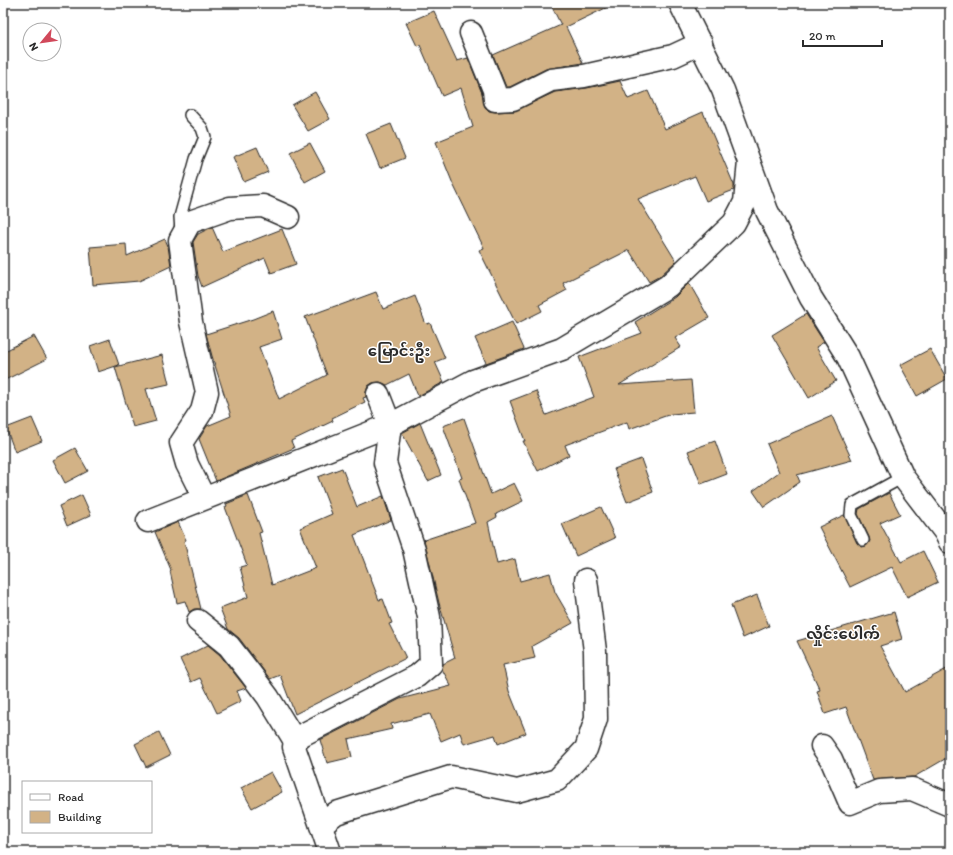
<svg xmlns="http://www.w3.org/2000/svg" width="953" height="855" viewBox="0 0 953 855" font-family="Itim,'Noto Sans Myanmar',sans-serif">
  <style>
    .building { fill: #d2b286; stroke: #2b2b2b }
    .lines { fill: none; stroke-linecap: round; stroke-linejoin: round }
    .lane-casing { stroke: #2b2b2b; stroke-width: 14 }
    .street-casing { stroke: #2b2b2b; stroke-width: 25 }
    .lane { stroke: #fff; stroke-width: 11 }
    .street { stroke: #fff; stroke-width: 22 }
    .labels { text-anchor: middle; stroke-width: 3; stroke-linejoin: round; paint-order: stroke }
    .quarter-label { font-size: 15px; font-weight: bold; fill: #2b2b2b; stroke: #fff }
  </style>
  <rect width="100%" height="100%" fill="#fff"/>
  <filter id="ink" filterUnits="userSpaceOnUse"><feTurbulence type="fractalNoise" baseFrequency=".025" numOctaves="2"/><feDisplacementMap in="SourceGraphic" scale="8" xChannelSelector="R" yChannelSelector="G"/><feConvolveMatrix kernelMatrix="1 2 1 2 8 2 1 2 1" color-interpolation-filters="sRGB"/></filter>
  <g filter="url(#ink)">
    <g class="building">
      <polygon points="550,3 616,3 566,27 583,63 546,69 510,87 506,87 493,55 561,25"/>
      <polygon points="434,11 457,61 468,58 482,93 485,107 489,111 496,112 514,111 555,92 587,88 620,81 628,99 648,91 665,129 703,112 734,185 734,190 706,201 695,176 638,199 676,261 660,276 649,282 629,250 563,283 567,290 539,305 542,311 516,324 479,250 484,248 453,184 436,142 473,127 461,88 442,96 420,45 417,46 406,23"/>
      <polygon points="315,92 330,119 308,131 292,105"/>
      <polygon points="391,124 405,158 380,168 366,134"/>
      <polygon points="310,143 325,171 305,182 290,153"/>
      <polygon points="257,147 268,172 244,182 233,157"/>
      <polygon points="212,227 223,252 282,229 296,264 271,273 265,258 202,287 198,276 193,242 198,234"/>
      <polygon points="165,239 168,246 171,266 139,281 93,285 90,247 126,244 127,256"/>
      <polygon points="689,283 709,318 675,338 681,347 619,385 691,380 694,412 671,414 629,429 627,422 565,445 569,455 538,471 523,441 525,441 510,401 536,391 546,415 594,397 579,357 642,333 635,322 675,297"/>
      <polygon points="376,292 383,309 415,296 425,322 427,324 430,323 445,358 435,362 444,382 418,396 409,374 387,385 380,382 373,383 368,386 366,392 366,397 363,398 365,402 332,418 333,421 291,441 294,448 216,481 199,439 207,426 231,416 212,356 206,334 253,319 273,311 282,339 259,347 279,399 327,375 305,317 338,305 338,306"/>
      <polygon points="806,314 824,342 816,347 836,381 809,398 772,335"/>
      <polygon points="512,322 524,349 486,363 475,338"/>
      <polygon points="34,336 47,359 3,381 3,352"/>
      <polygon points="110,339 119,365 98,372 90,346"/>
      <polygon points="930,349 947,379 917,396 900,365"/>
      <polygon points="162,355 169,384 146,389 156,421 133,427 115,367"/>
      <polygon points="832,416 852,460 797,475 800,482 764,507 753,491 779,472 767,444"/>
      <polygon points="32,418 42,441 15,452 6,428"/>
      <polygon points="464,418 491,494 514,483 523,501 496,514 497,517 488,522 497,564 515,559 520,581 550,573 555,592 573,623 532,646 535,658 503,665 509,691 526,733 498,744 495,735 464,744 460,733 441,741 430,714 391,724 392,729 348,739 352,757 327,763 320,740 400,699 451,686 442,669 443,664 455,658 439,603 424,540 475,523 459,479 462,478 443,426"/>
      <polygon points="420,423 441,475 428,481 402,433"/>
      <polygon points="715,441 727,474 701,484 688,451"/>
      <polygon points="75,448 88,471 65,483 53,460"/>
      <polygon points="641,459 653,492 627,502 614,469"/>
      <polygon points="342,468 357,507 383,496 391,520 354,535 379,600 383,599 392,623 389,624 406,658 295,714 280,675 270,679 239,638 228,629 220,608 248,597 240,567 247,565 225,507 227,506 226,504 248,495 262,532 259,533 272,585 316,568 300,528 332,514 318,477"/>
      <polygon points="889,493 900,514 880,523 901,562 923,551 938,582 907,597 892,567 850,587 819,527 844,515 857,543 862,547 866,546 870,541 869,537 858,514 859,509"/>
      <polygon points="82,495 91,515 67,526 59,506"/>
      <polygon points="601,507 615,538 576,556 562,524"/>
      <polygon points="178,522 186,540 184,541 201,609 194,609 189,612 185,601 177,603 170,571 171,570 155,532"/>
      <polygon points="757,595 769,626 743,638 731,605"/>
      <polygon points="894,612 902,639 880,646 905,692 950,667 950,756 914,777 873,780 846,707 825,714 817,691 820,690 797,641"/>
      <polygon points="208,645 220,655 246,688 237,691 241,701 217,713 200,678 191,682 180,659"/>
      <polygon points="159,732 170,755 146,767 135,744"/>
      <polygon points="271,772 282,792 252,808 241,788"/>
    </g>
    <g class="lines">
      <defs>
        <g id="lane">
          <polyline points="181,232 180,217 196,159 205,137 202,128 190,115"/>
          <polyline points="863,540 851,515 852,505 903,477"/>
        </g>
        <g id="street">
          <polyline points="680,3 723,90 767,211 811,298 848,357 903,477 945,532 950,542"/>
          <polyline points="471,33 494,90 495,100 513,99 551,80 584,76 673,56 701,43"/>
          <polyline points="204,498 187,464 181,443 202,411 207,392 191,322 180,240 190,222 230,208 263,206 288,217"/>
          <polyline points="148,521 390,425 473,381 562,349 668,286 734,223 745,202 749,162"/>
          <polyline points="198,621 229,646 250,673 268,697 295,741"/>
          <polyline points="822,746 831,759 850,803 879,791 912,789 950,805"/>
          <polyline points="321,825 336,813 451,777 517,791 557,780 586,749 596,719 595,651 586,580"/>
          <polyline points="330,852 294,747 295,741 302,735 417,676 431,664 429,617 414,549 385,463 390,425 378,394"/>
        </g>
      </defs>
      <use href="#lane" class="lane-casing"/>
      <use href="#street" class="street-casing"/>
      <use href="#lane" class="lane"/>
      <use href="#street" class="street"/>
    </g>
  </g>
  <g class="labels">
    <g class="quarter-label">
      <text x="399" y="356">မြောင်းဦး</text>
      <text x="843" y="639">လှိုင်းပေါက်</text>
    </g>
  </g>
  <rect width="953" height="855" fill="none" stroke="#fff" stroke-width="16"/>
  <rect x="8" y="8" width="937" height="839" fill="none" stroke="#2b2b2b" stroke-width="1.5" filter="url(#ink)"/>
  <rect x="22" y="781" width="130" height="52" fill="#ffffff" stroke="#aaaaaa"/>
  <rect x="30" y="794" width="20" height="6" fill="#ffffff" stroke="#aaaaaa"/>
  <text x="58" y="801" font-size="12" fill="#2b2b2b">Road</text>
  <rect x="30" y="811" width="20" height="12" fill="#d2b286" stroke="#aaaaaa"/>
  <text x="58" y="821" font-size="12" fill="#2b2b2b">Building</text>
  <g transform="translate(42 42) rotate(241)"><circle r="19" fill="#ffffff" stroke="#aaaaaa"/>
  <path d="M0-3L7 15L0 10L-7 15Z" fill="#d1495b"/>
  <text y="-6" font-size="11" font-weight="bold" text-anchor="middle" fill="#2b2b2b">N</text>
  </g>
  <path d="M803 40v6h79v-6" fill="none" stroke="#2b2b2b" stroke-width="2"/>
  <text x="809" y="40" font-size="12" fill="#2b2b2b" stroke="#ffffff" stroke-width="3" paint-order="stroke">20 m</text>
</svg>
